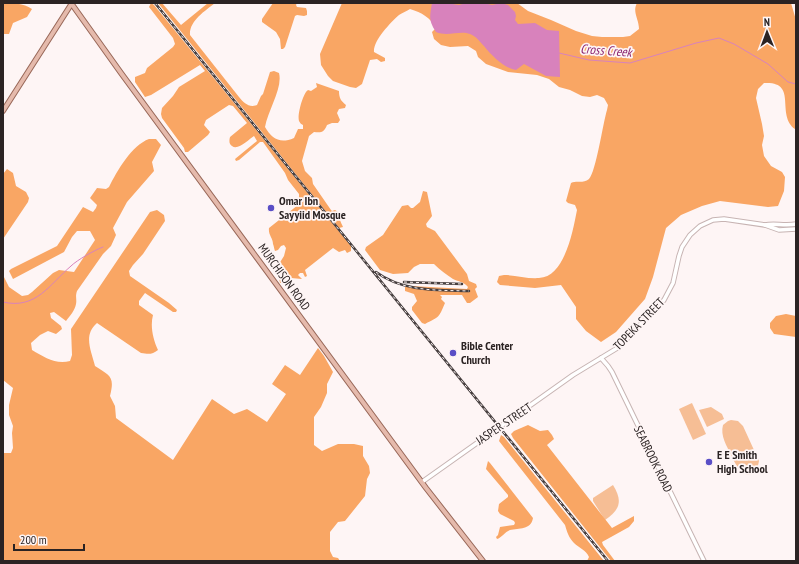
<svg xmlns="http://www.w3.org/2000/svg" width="799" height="564" viewBox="0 0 799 564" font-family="'PT Sans Narrow',sans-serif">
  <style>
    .green { fill: #f6be95 }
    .forest { fill: #f9a664 }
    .water { fill: #d882bc }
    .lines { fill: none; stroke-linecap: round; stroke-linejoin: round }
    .stream { stroke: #d882bc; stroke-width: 1 }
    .secondary-casing { stroke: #c7b4b3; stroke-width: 5.5 }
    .primary-casing { stroke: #986758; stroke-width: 6 }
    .secondary { stroke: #fff; stroke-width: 3.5 }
    .primary { stroke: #e5baac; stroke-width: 4 }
    .rail-casing { stroke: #463e3e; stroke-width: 2.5 }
    .rail { stroke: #fef5f5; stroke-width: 1; stroke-dasharray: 3; stroke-linecap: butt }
    .poi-dot { fill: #5a4ec6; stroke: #fef5f5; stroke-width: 1.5 }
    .labels { text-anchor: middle; stroke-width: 3.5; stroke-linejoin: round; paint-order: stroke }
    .poi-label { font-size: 12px; font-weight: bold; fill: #2b2323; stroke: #fef5f5; text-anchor: start }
    .street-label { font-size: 12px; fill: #2b2323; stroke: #fef5f5 }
    .water-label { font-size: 13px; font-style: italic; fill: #8d2872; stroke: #fef5f5 }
  </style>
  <rect width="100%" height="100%" fill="#fef5f5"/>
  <g class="green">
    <polygon points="692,403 706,434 693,440 679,409"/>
    <polygon points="711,407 722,414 724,419 707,427 699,410"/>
    <path d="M731 420 738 421 743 426 759 461 757 470C744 483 736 465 731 455 727 446 720 436 723 425L728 421Z"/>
    <path d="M613 485C623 501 620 510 605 520L593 501V498Z"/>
  </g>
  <g class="forest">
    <path d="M3 3C13 3 23 3 32 9L27 17 13 23 9 34H3Z"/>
    <path d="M151 3 154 5 351 246V251L347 253 345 250 339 252 333 248 305 270 307 276 305 277 303 273H300L298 275 302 279 291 278 283 283H280L277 267 284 256 286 248 284 245 281 246 278 250 275 251C274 249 274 246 273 244 273 238 268 235 269 228L298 205 299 201V194L288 180 285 173 263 142H260L239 160 236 161 235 159 257 141 254 136C249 139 238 151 232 146 229 144 229 141 230 137L247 123 233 106 229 105 206 120 204 125 210 132 208 135 188 152H185L184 148 162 118 161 114 162 108 173 96 179 87 205 71 200 65 151 95 145 97 135 82V77L145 73 147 68 173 47 175 44 173 38 149 7Z"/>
    <path d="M158 3H162L181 25 208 3H215C205 11 189 21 190 35L239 97C244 103 249 108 257 105L261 96 263 94 270 72 274 71 279 73C283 88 268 110 265 127 272 139 280 144 294 138L298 129H303V125C301 124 300 123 299 121 297 115 303 93 308 90L311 91 317 87 316 83 339 91C339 98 341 101 346 105L345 108 339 109 337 113 340 120 338 123H332L327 125C324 132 322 133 314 132L309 136 302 161 305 171 312 178 313 184 331 210 332 211 335 210C340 213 338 215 340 219 340 222 342 224 343 227L339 228Z"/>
    <polygon points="273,3 297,3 296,5 297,7 306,8 307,11 307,15 304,16 297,15 295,16 285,47 283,49 281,49 280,39 276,32 262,22 262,19"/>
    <path d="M342 3H517L528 11 551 20 576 31 592 36 602 37H623L630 36 639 29C639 19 632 12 637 3H791L796 20V129H795C775 114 799 81 764 83L758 89 756 98 762 124 764 136 762 145 764 156 771 166 782 172 785 177 784 191 778 206 768 207 720 201 702 206 681 215 666 228 653 277 645 299 616 332 601 342 586 331 576 319V307L561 285 535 288 500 285 497 282 499 276 504 275C515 275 528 279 539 278 565 277 573 230 577 210L575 205 568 203 566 201 571 183C577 180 583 184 589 179 596 172 603 123 607 110L608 105 604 98 597 95 590 97 582 96 570 90 559 87 549 79 537 75 508 72 486 64 478 57 476 51 468 46 450 47 441 45 434 39 432 32 436 28C430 17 422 13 410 9 407 11 402 13 399 15 390 23 373 41 374 52L385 58V61L381 62 377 59 370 60 362 84 356 88 350 87 333 81 328 76 321 65 320 54Z"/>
    <path d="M149 139H156L161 145 152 162 154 171 127 202 113 228 116 235 111 246 103 254 77 291C75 297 77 299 76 304 75 310 70 316 66 321L54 312 50 313 51 318 61 326 62 329 56 334 48 331 40 335 31 343 32 350C44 357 56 365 70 361L72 355 71 329 150 212 157 210 164 215 165 221 143 254 133 265 129 271 130 276 169 303 177 310 176 312H173L145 293 139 301V305L153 315C150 326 153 339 158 350 152 355 148 354 141 353L97 323C83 335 91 350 95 366 110 376 115 376 110 396L115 406 116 418 173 460 212 399 234 414 247 409 267 422 286 394 272 384 285 365 300 375 318 348 324 356 333 372 327 384V393L321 407 314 417V445L322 451 338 444H354L363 446V456L369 466 370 473 367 479 365 496 345 521 338 522 330 532V551L333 557 338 558 340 561H3V453H11L13 448 12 433 13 426 9 415V405L13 388 3 380V275L9 287 22 296 28 295 32 292 53 273 59 270 74 272 95 240 90 231H77L72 237 64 252 13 279 9 271 11 269 57 246 83 207 93 212 96 208 97 205 90 198 97 188 106 189 109 187C117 171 132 145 149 139Z"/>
    <polygon points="7,169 13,173 16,186 26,192 29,198 28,202 3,239 3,174"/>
    <path d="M423 191 427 192 432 216 426 224 427 227 435 231 467 274 469 281 476 284 477 287 475 289 478 297 470 303H467L462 295H440L442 297 441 299 445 303C438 319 440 316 425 324L422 323 412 310V307L417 301 414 294 405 291V287L411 286 467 289 468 287C463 281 459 282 453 279 446 274 440 270 434 264H420L414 267 408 273 393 274 380 270 365 250 366 247 383 235 402 206 408 205 411 208H413L420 202Z"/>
    <polygon points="786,314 796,316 796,337 774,334 770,328 770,323 776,316"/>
    <polygon points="528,425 540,431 548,430 552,435 554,439 547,445 612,528 634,516 634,521 629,527 602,542 603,545 615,561 611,561 513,438 511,434 514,431"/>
    <path d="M501 435 504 437 604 561H587L589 557C586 550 579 548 574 543 569 538 567 532 565 525L499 441Z"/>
    <path d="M488 461 490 463 533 518C531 530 519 528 510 530 505 532 501 538 497 539L496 537 498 535 500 527 514 525 515 523 514 521 500 514 498 511 499 504 508 497V495L486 469Z"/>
  </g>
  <path class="water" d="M432 3H446L459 5 466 3H484L492 5 501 3 508 5 515 12 516 16 515 20 518 24 535 23 547 30 559 31 560 77 546 76 524 64 516 70C504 68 492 56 484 46 480 42 476 36 470 34 460 30 448 37 436 32 428 20 430 16 432 3Z"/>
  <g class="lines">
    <g class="stream">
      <polyline points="559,53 589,60 630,63 696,43 719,38 734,44 768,64 788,82 796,84"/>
      <path d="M3 302C36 310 50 284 71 266 77 260 95 250 103 247"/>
    </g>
    <defs>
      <g id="secondary">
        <path d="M765 225C773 223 786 226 796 224"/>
        <polyline points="601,358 608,366 612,372 704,561"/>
        <polyline points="422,482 573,375 619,347 664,300 673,283 679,256 682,247 690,235 700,226 713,220 724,219 765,225 779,230 796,229"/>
      </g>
      <g id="primary">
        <polyline points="71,3 121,73 426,488 483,561"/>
        <polyline points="3,111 72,3"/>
      </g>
    </defs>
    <use href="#secondary" class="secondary-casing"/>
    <use href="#primary" class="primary-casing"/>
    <use href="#secondary" class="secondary"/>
    <use href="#primary" class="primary"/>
    <defs>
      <g id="rail">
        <polyline points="155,3 608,561"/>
        <path d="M376 272C403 292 437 290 469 291"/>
        <polyline points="404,282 462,284"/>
      </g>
    </defs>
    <use href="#rail" class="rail-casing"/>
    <use href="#rail" class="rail"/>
  </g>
  <g class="poi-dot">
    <circle cx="271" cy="208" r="4"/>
    <circle cx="453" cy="353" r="4"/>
    <circle cx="709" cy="462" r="4"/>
  </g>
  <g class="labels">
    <g class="poi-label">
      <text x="279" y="205">Omar Ibn<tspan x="279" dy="14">Sayyiid Mosque</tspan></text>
      <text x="461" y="350">Bible Center<tspan x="461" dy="14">Church</tspan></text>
      <text x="717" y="459">E E Smith<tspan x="717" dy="14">High School</tspan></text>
    </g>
    <g class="street-label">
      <text transform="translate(284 277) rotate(54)" y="4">MURCHISON ROAD</text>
      <text transform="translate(639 324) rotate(-46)" y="4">TOPEKA STREET</text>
      <text transform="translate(504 424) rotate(-34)" y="4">JASPER STREET</text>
      <text transform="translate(653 459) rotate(64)" y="4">SEABROOK ROAD</text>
    </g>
    <g class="water-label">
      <text transform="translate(606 50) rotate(4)" y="5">Cross Creek</text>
    </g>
  </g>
  <rect width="799" height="564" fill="none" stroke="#2b2323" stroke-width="8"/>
  <g transform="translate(767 32) rotate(359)" stroke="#fef5f5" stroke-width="3" paint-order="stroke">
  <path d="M0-3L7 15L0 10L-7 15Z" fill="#2b2323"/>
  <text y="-6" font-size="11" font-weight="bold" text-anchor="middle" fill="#2b2323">N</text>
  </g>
  <path d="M14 544v6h70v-6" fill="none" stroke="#2b2323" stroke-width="2"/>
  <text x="20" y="544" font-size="12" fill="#2b2323" stroke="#fef5f5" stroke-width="3" paint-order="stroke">200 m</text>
</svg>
